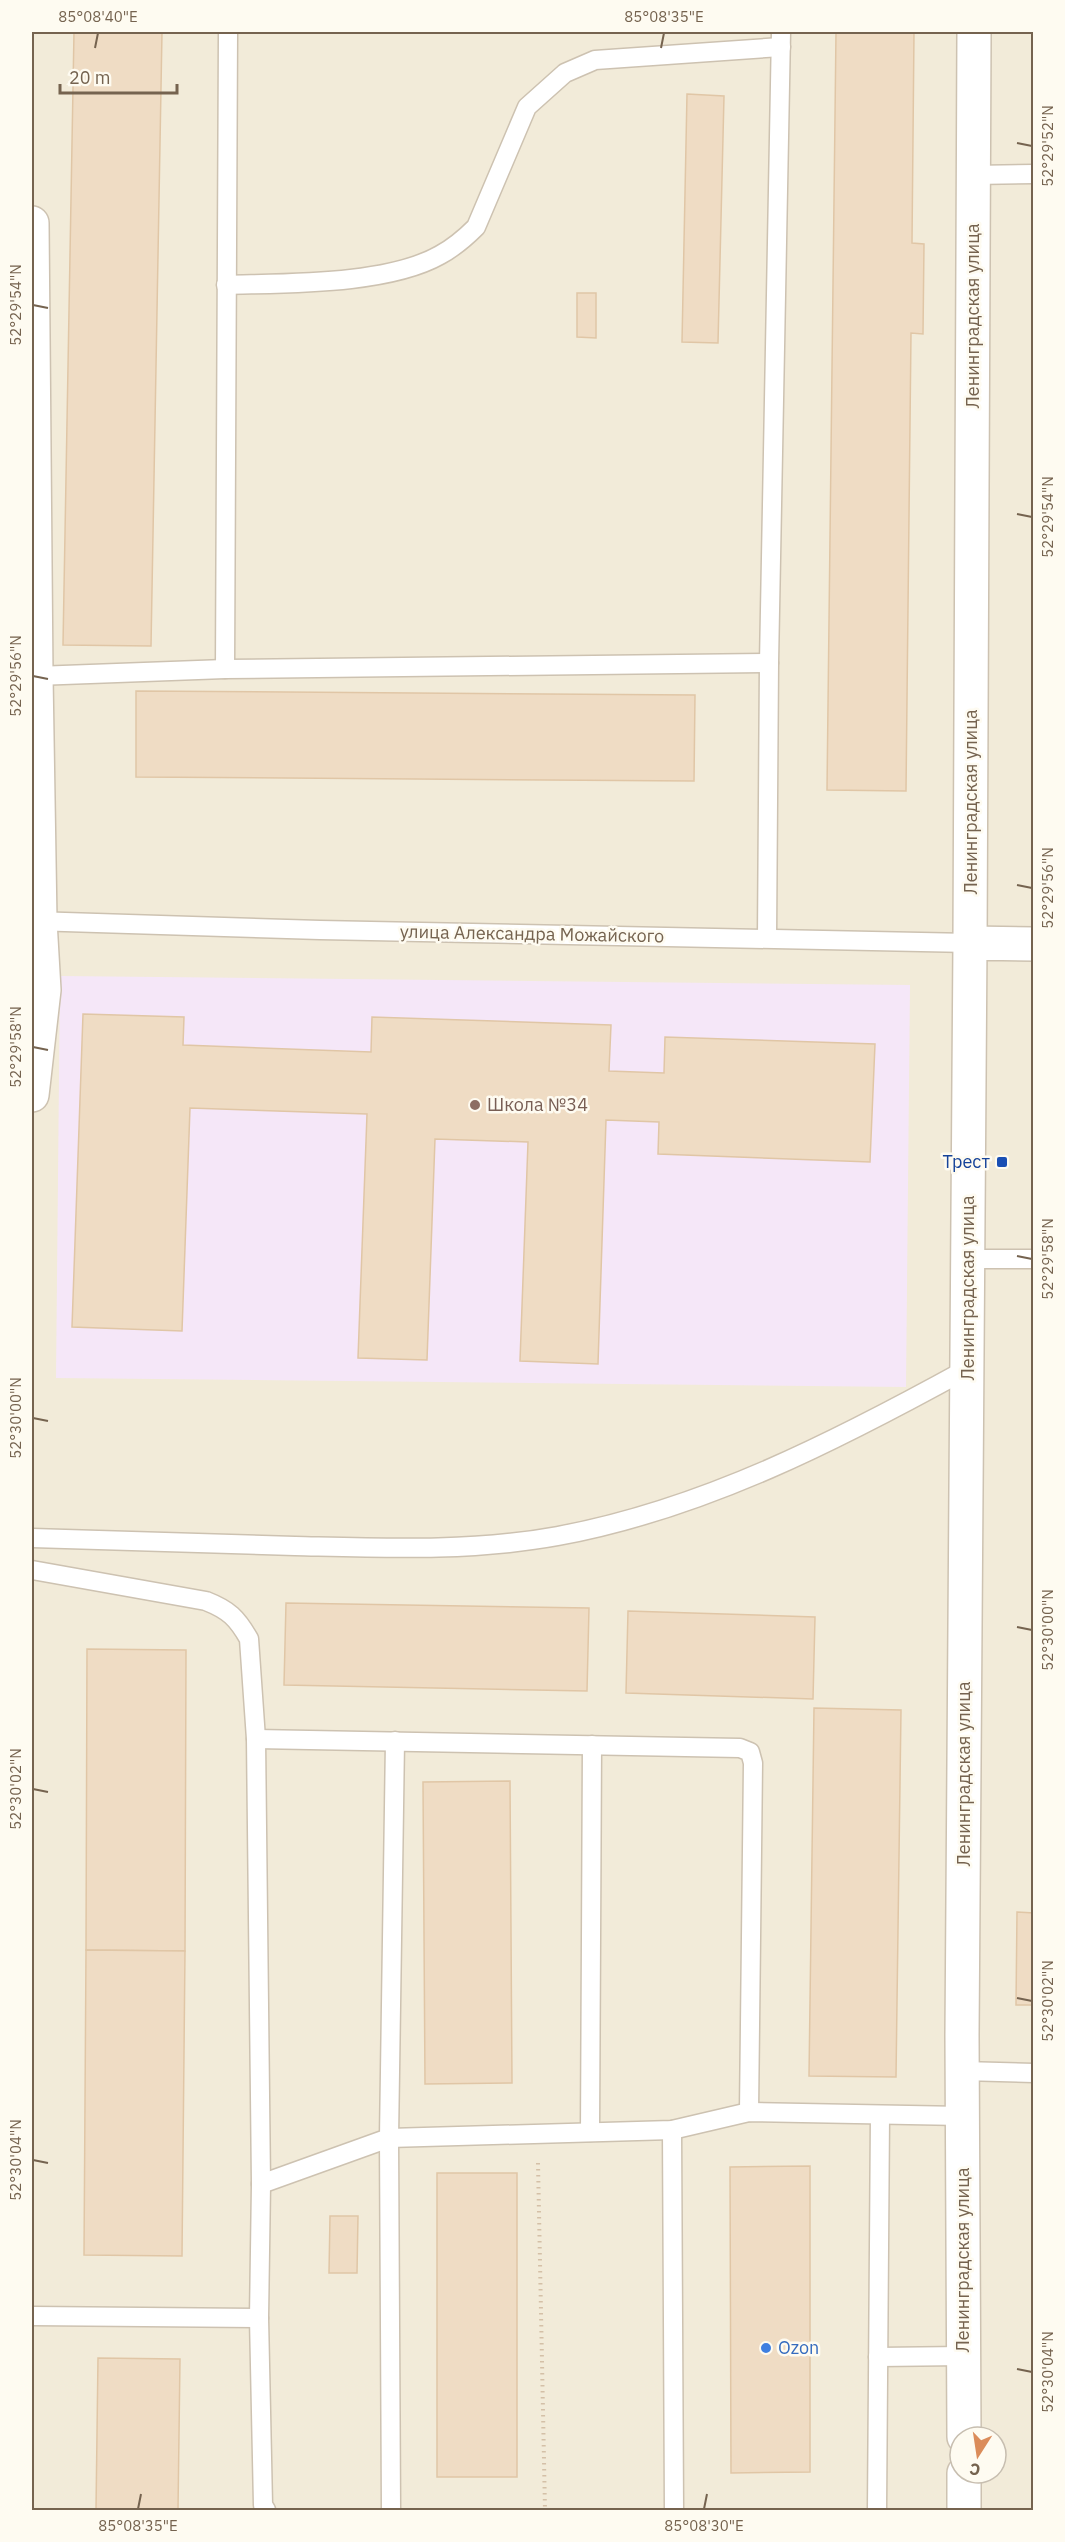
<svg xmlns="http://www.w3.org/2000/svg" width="1065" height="2542" viewBox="0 0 1065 2542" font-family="'IBM Plex Sans',sans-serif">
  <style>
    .residential { fill: #f2ebd9; fill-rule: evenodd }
    .education { fill: #f5e7f8 }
    .building { fill: #efdcc4; stroke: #e0c6a6; stroke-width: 1.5 }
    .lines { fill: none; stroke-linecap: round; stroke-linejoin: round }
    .service-casing { stroke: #cdc2b1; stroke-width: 21 }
    .minor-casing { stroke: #cdc2b1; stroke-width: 36 }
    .tertiary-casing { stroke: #cdc2b1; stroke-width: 36 }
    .path { stroke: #d4c0a7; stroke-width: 4; stroke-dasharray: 1.5 4.5; stroke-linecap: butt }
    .service { stroke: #fff; stroke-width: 18 }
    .minor { stroke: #fff; stroke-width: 33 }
    .tertiary { stroke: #fff; stroke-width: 33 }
    .ticks { fill: none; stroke: #75634f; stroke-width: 2 }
    .education-dot { fill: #8d6e63; stroke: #fefbf1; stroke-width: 2 }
    .transit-dot { fill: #1a4fb4; stroke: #fefbf1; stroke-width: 2 }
    .shop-dot { fill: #3f7fe0; stroke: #fefbf1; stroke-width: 2 }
    .labels { text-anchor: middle; stroke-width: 5; stroke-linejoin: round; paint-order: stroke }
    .street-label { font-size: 18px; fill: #75634f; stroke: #fefbf1 }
    .education-label { font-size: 18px; fill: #785e54; stroke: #fefbf1; text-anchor: start }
    .transit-label { font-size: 18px; fill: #164399; stroke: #fefbf1; text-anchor: end }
    .shop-label { font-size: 18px; fill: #366cbe; stroke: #fefbf1; text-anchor: start }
    .neatline { fill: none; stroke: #75634f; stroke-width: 2 }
    .ticks-label { font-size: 15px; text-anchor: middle; fill: #75634f }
  </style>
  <rect width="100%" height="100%" fill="#fbf8eb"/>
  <path class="residential" d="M32 32H1033V2510H32ZM960 2437H996V2473H960Z"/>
  <polygon class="education" points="60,976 910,985 906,1387 56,1378"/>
  <g class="building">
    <polygon points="74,32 162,32 151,646 63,645"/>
    <polygon points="836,32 914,32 912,243 924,244 923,334 911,333 906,791 827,790"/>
    <polygon points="687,94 724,96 718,343 682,342"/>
    <polygon points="577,293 596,293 596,338 577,337"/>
    <polygon points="136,691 695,695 694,781 136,777"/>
    <polygon points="83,1014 184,1017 183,1045 371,1052 372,1017 611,1025 609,1071 664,1073 665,1037 875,1044 870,1162 658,1154 659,1122 606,1120 598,1364 520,1361 528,1142 435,1139 427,1360 358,1358 367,1114 190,1108 182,1331 72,1327"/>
    <polygon points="286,1603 589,1608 587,1691 284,1685"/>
    <polygon points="628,1611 815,1617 813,1699 626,1693"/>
    <polygon points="87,1649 186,1650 185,1951 86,1950"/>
    <polygon points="814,1708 901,1710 896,2077 809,2076"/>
    <polygon points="510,1781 512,2083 425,2084 423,1782"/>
    <polygon points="1017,1912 1034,1913 1034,2005 1016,2005"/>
    <polygon points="86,1950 185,1951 182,2256 84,2255"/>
    <polygon points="810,2166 810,2472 731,2473 730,2167"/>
    <rect x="437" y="2173" width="80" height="304"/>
    <polygon points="330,2216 358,2216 357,2273 329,2273"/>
    <polygon points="98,2358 180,2359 178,2510 96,2510"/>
  </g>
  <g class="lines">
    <defs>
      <g id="service">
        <polyline points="973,175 1034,174"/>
        <path d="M226 285C286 283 387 285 440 255 453 248 465 238 476 227L527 107 565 73 595 60 781 47"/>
        <polyline points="225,669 228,32"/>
        <polyline points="36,676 225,669 769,663"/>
        <polyline points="33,921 320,930 970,943"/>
        <polyline points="767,938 769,663 781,32"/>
        <polyline points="968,1259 1034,1259"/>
        <path d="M32 1538C119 1540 207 1543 295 1546 382 1548 471 1552 558 1536 704 1509 838 1440 967 1369"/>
        <path d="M32 1570 206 1601C229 1610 237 1618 249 1639L256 1739 261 2184 259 2318 263 2505 266 2510"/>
        <polyline points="256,1739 740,1748 750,1752 753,1763 749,2112"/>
        <polyline points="962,2071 1034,2073"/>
        <polyline points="672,2130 674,2510"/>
        <polyline points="590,2132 592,1745"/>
        <polyline points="261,2184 389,2138 395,1741"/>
        <polyline points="32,2316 259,2318"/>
        <polyline points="878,2357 963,2356"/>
        <polyline points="391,2510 389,2138 672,2130 749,2112 962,2116"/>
        <polyline points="877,2510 880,2115"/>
      </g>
      <g id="minor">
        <polyline points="32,223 36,676 40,921 44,990 32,1095"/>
        <polyline points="970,943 974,32"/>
      </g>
      <g id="tertiary">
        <polyline points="964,2437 962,2035 970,943 1034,944"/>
        <polyline points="964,2473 964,2510"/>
      </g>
    </defs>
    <use href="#service" class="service-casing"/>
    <use href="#minor" class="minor-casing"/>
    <use href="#tertiary" class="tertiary-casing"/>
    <polyline class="path" points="538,2163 545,2510"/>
    <use href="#service" class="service"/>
    <use href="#minor" class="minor"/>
    <use href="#tertiary" class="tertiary"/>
  </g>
  <path class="ticks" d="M95 48 98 33M661 48 664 33M1017 143 1032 146M33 305 48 308M1017 514 1032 517M33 676 48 679M1017 885 1032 888M33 1047 48 1050M1017 1256 1032 1259M33 1418 48 1421M1017 1627 1032 1630M33 1789 48 1792M1017 1998 1032 2001M33 2160 48 2163M1017 2369 1032 2372M138 2509 141 2494M704 2509 707 2494"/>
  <circle class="education-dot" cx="475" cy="1105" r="6"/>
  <rect class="transit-dot" x="996" y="1156" width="12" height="12" rx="3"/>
  <circle class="shop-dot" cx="766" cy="2348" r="6"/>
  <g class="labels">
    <g class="street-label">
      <text transform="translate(973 316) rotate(-90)" y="6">Ленинградская улица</text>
      <text transform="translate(971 802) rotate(-90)" y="6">Ленинградская улица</text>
      <text transform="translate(532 934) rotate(1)" y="6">улица Александра Можайского</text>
      <text transform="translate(968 1288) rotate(-90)" y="6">Ленинградская улица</text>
      <text transform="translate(964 1774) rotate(-90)" y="6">Ленинградская улица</text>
      <text transform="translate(963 2260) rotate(-90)" y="6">Ленинградская улица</text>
    </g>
    <g class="education-label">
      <text x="487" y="1111">Школа №34</text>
    </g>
    <g class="transit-label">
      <text x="990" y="1168">Трест</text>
    </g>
    <g class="shop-label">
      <text x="778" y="2354">Ozon</text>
    </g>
  </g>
  <rect width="1065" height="2542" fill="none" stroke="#fefbf1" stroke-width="66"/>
  <g transform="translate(978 2455) rotate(192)"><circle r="28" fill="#fefbf1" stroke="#c7beb0" stroke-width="1.5"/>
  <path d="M0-4.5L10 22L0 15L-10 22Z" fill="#db8c5a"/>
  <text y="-9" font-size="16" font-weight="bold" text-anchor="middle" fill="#75634f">С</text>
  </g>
  <path d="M60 84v9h117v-9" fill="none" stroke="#75634f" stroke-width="3"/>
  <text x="69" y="84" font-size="18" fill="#75634f" stroke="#fefbf1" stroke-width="4.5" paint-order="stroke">20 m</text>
  <rect x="33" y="33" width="999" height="2476" class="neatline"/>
  <g class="ticks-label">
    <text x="98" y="22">85°08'40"E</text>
    <text x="664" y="22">85°08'35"E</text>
    <text transform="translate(1048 146) rotate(-90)" y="5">52°29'52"N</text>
    <text transform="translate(16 305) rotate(-90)" y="5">52°29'54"N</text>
    <text transform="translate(1048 517) rotate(-90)" y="5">52°29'54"N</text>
    <text transform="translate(16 676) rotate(-90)" y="5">52°29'56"N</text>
    <text transform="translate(1048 888) rotate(-90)" y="5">52°29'56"N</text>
    <text transform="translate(16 1047) rotate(-90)" y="5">52°29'58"N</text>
    <text transform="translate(1048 1259) rotate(-90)" y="5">52°29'58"N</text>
    <text transform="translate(16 1418) rotate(-90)" y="5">52°30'00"N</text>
    <text transform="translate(1048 1630) rotate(-90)" y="5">52°30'00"N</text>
    <text transform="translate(16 1789) rotate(-90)" y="5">52°30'02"N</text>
    <text transform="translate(1048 2001) rotate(-90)" y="5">52°30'02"N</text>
    <text transform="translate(16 2160) rotate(-90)" y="5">52°30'04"N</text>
    <text transform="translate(1048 2372) rotate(-90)" y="5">52°30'04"N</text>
    <text x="138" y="2531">85°08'35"E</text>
    <text x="704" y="2531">85°08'30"E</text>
  </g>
</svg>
